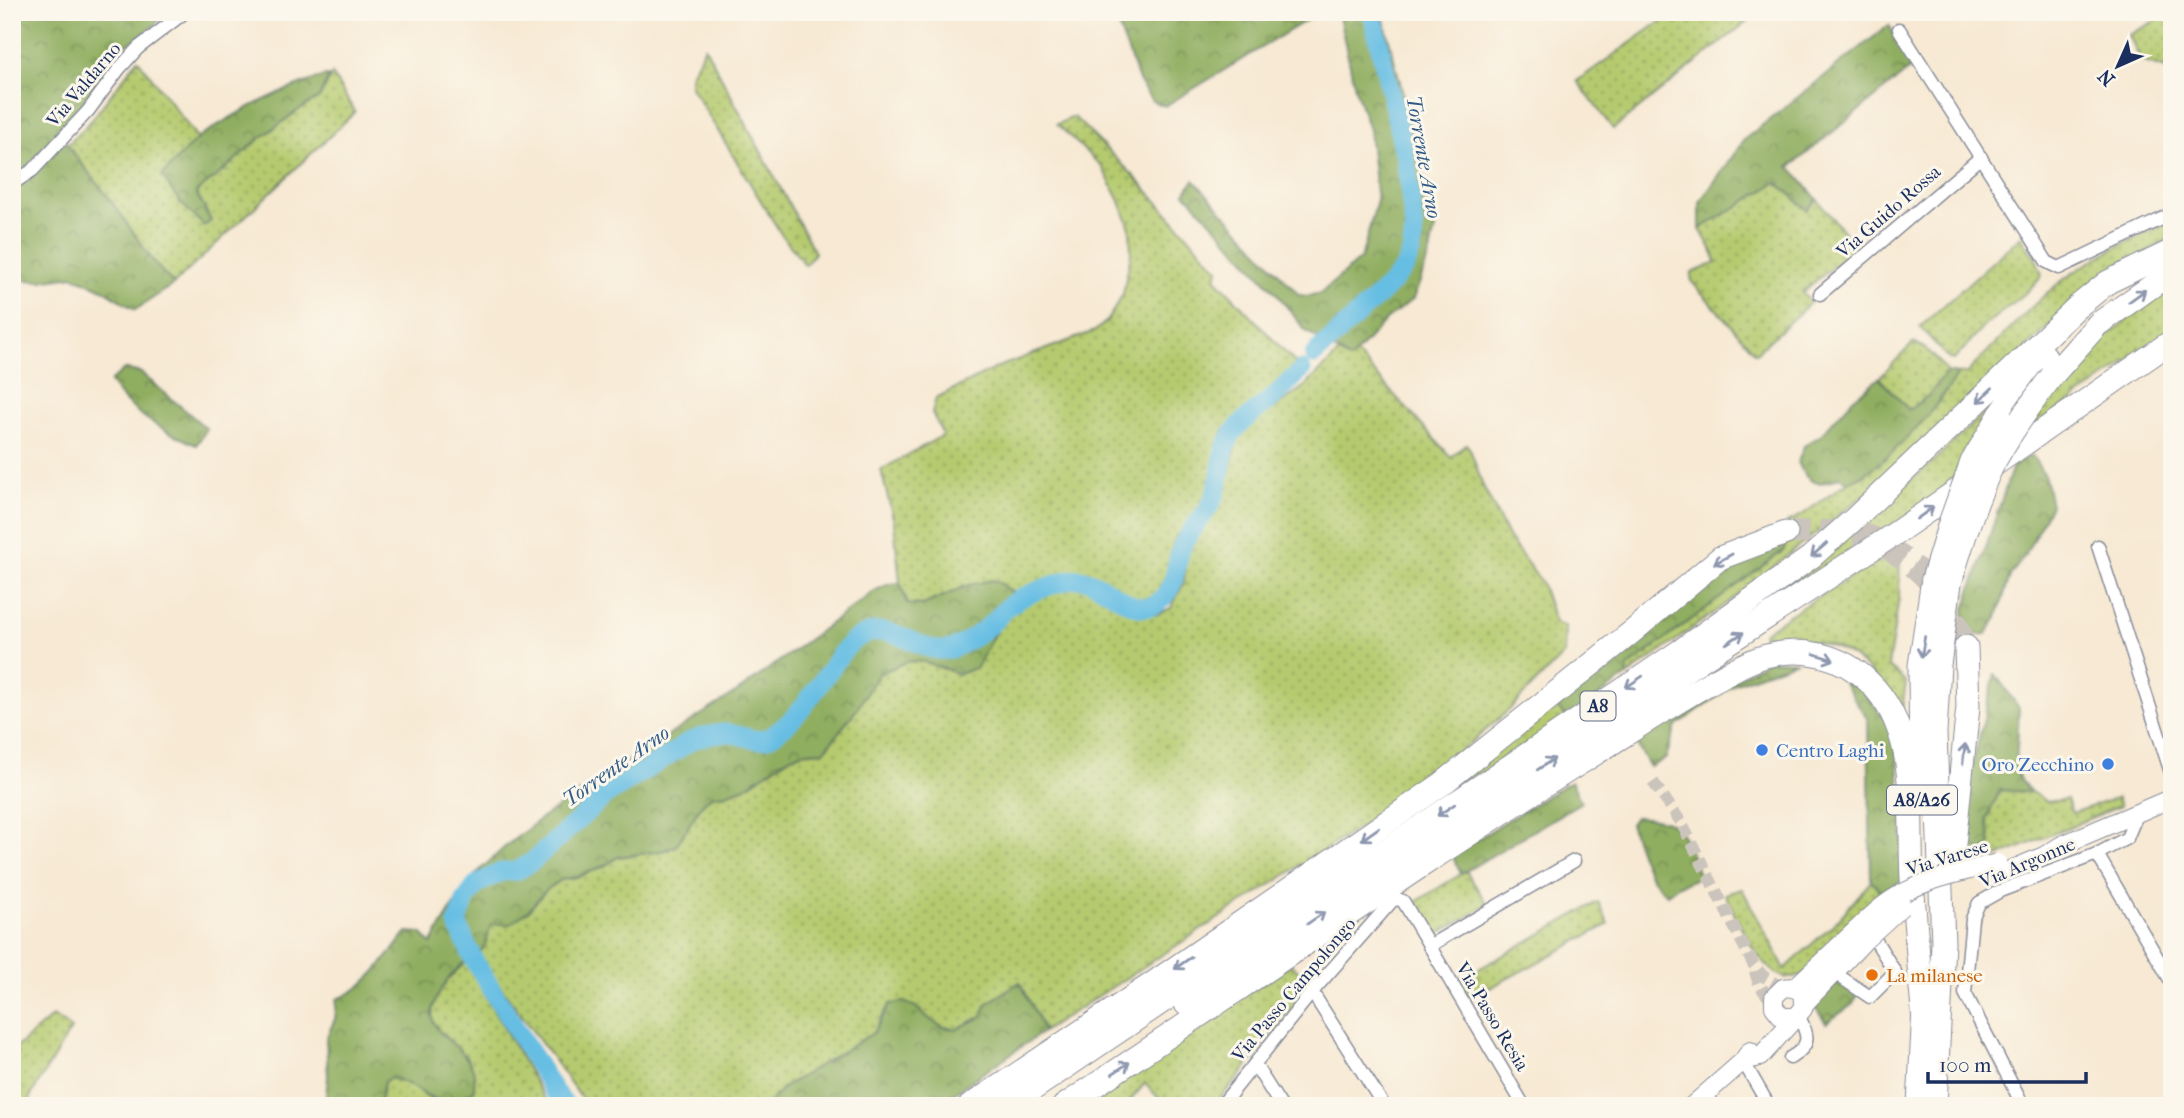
<svg xmlns="http://www.w3.org/2000/svg" width="2184" height="1118" viewBox="0 0 2184 1118" font-family="'IM FELL French Canon',serif">
  <style>
    .grass { fill: url(#grass-dots); stroke: #687c66; stroke-width: 2 }
    .forest { fill: url(#forest-crowns); stroke: #566e60; stroke-width: 2 }
    .lines { fill: none; stroke-linecap: round; stroke-linejoin: round }
    .river { stroke: #66bee3; stroke-width: 19 }
    .minor-tunnel { stroke: #cbc4bc; stroke-width: 12; stroke-dasharray: 12 6; stroke-linecap: butt }
    .motorway-tunnel { stroke: #cbc4bc; stroke-width: 23; stroke-dasharray: 23 11; stroke-linecap: butt }
    .minor-casing { stroke: #898c98; stroke-width: 15 }
    .secondary-casing { stroke: #898c98; stroke-width: 20 }
    .motorway-casing { stroke: #898c98; stroke-width: 25 }
    .minor { stroke: #fff; stroke-width: 12 }
    .secondary { stroke: #fff; stroke-width: 18 }
    .motorway { stroke: #fff; stroke-width: 23 }
    .secondary-bridge-casing { stroke: #898c98; stroke-width: 20; stroke-linecap: butt }
    .motorway-bridge-casing { stroke: #898c98; stroke-width: 25; stroke-linecap: butt }
    .secondary-bridge { stroke: #fff; stroke-width: 18 }
    .motorway-bridge { stroke: #fff; stroke-width: 23 }
    .oneway { stroke: #8d97ae }
    .shop-dot { fill: #3f7fe0; stroke: #fbf7ec; stroke-width: 2.5 }
    .food-dot { fill: #e8710a; stroke: #fbf7ec; stroke-width: 2.5 }
    .labels { text-anchor: middle; stroke-width: 6; stroke-linejoin: round; paint-order: stroke }
    .shield { fill: #fbf7ec; stroke: #5e6b89; stroke-width: 2 }
    .shield-label { font-size: 18px; font-weight: bold; fill: #1b2f5e }
    .street-label { font-size: 19px; fill: #1b2f5e; stroke: #fbf7ec }
    .shop-label { font-size: 19px; fill: #366cbe; stroke: #fbf7ec; text-anchor: start }
    .food-label { font-size: 19px; fill: #c56008; stroke: #fbf7ec; text-anchor: start }
    .water-label { font-size: 21px; font-style: italic; fill: #325a86; stroke: #fbf7ec }
  </style>
  <defs>
    <pattern id="grass-dots" width="8" height="8" patternUnits="userSpaceOnUse" patternTransform="scale(1.75)"><rect width="8" height="8" fill="#b5ca6e"/><path d="M2 2h.1M6 6h.1" fill="none" stroke="#92a45e" stroke-width="1.8" stroke-linecap="round"/></pattern>
    <pattern id="forest-crowns" width="20" height="18" patternUnits="userSpaceOnUse" patternTransform="scale(1.75)"><rect width="20" height="18" fill="#90ae61"/><path d="M2 6a3 3 0 1 1 6 0M12 15a3 3 0 1 1 6 0" fill="none" stroke="#758e53"/></pattern>
  </defs>
  <rect width="100%" height="100%" fill="#fbf7ec"/>
  <filter id="ink" filterUnits="userSpaceOnUse"><feTurbulence type="fractalNoise" baseFrequency=".0143" numOctaves="2"/><feDisplacementMap in="SourceGraphic" scale="14" xChannelSelector="R" yChannelSelector="G"/><feConvolveMatrix kernelMatrix="1 2 1 2 8 2 1 2 1" color-interpolation-filters="sRGB"/></filter>
  <filter id="wash" filterUnits="userSpaceOnUse"><feTurbulence type="fractalNoise" baseFrequency=".00686" numOctaves="4" result="noise"/><feDisplacementMap in="SourceGraphic" scale="28" xChannelSelector="R" yChannelSelector="G"/><feGaussianBlur stdDeviation="1.57" result="paint"/><feColorMatrix in="noise" values="0 0 0 0 0 0 0 0 0 0 0 0 0 0 0 0 0 1.4 0 .05"/><feComposite in="paint" operator="in"/></filter>
  <g filter="url(#wash)">
    <rect width="100%" height="100%" fill="#f7e9d3"/>
    <g class="grass">
      <polygon points="1674,12 1759,12 1613,129 1577,81"/>
      <polygon points="2172,12 2172,75 2166,69 2141,61 2129,35"/>
      <polygon points="705,47 815,253 805,265 781,234 690,85 691,74"/>
      <polygon points="138,59 198,139 163,176 211,221 196,192 223,171 254,143 300,109 319,98 332,74 355,112 174,284 160,271 111,201 67,145 90,122"/>
      <polygon points="1074,117 1135,177 1218,269 1216,279 1299,367 1269,396 1250,407 1223,431 1209,496 1189,528 1177,535 1171,551 1169,570 1156,596 1143,599 1126,596 1106,582 1090,574 1052,580 1013,600 1013,594 969,585 923,605 908,604 900,583 894,522 881,470 943,435 932,413 936,398 998,367 1095,331 1107,321 1123,294 1131,253 1130,228 1119,199 1102,167 1057,124"/>
      <polygon points="1778,182 1806,209 1817,199 1857,248 1802,292 1811,302 1756,353 1691,281 1692,273 1716,263 1714,254 1700,229"/>
      <path d="M2172 221V237L2103 278 1869 491 1738 595 1627 676V667L1784 550 1787 523 1802 515 1848 482 1865 475 1919 424 1942 398 1958 374 1967 373C1993 346 2019 318 2047 293 2081 263 2130 239 2172 221Z"/>
      <polygon points="2021,236 2037,261 2042,275 2028,291 1984,326 1954,360 1949,359 1920,327"/>
      <path d="M2172 290V330L2025 434C2035 419 2043 402 2055 388 2088 349 2128 316 2172 290Z"/>
      <path d="M1913 343C1928 347 1937 360 1947 372L1929 395 1909 410 1879 378Z"/>
      <polygon points="1339,353 1350,360 1356,353 1451,457 1466,444 1470,449 1483,486 1508,537 1541,582 1555,623 1565,627 1564,654 1509,710 1420,786 1368,822 1044,1031 1020,982 987,1004 981,1017 957,1029 942,1027 931,1020 916,1007 890,1004 873,1033 784,1087 766,1106 587,1106 477,954 481,951 488,929 493,924 528,911 545,891 561,880 580,876 604,866 618,857 661,851 675,847 701,806 711,796 726,794 745,787 791,756 805,752 824,751 857,709 868,690 880,673 908,661 925,662 959,674 977,667 998,626 1013,606 1043,597 1073,583 1097,588 1111,594 1129,608 1156,615 1171,608 1184,582 1186,555 1224,493 1239,433 1305,386"/>
      <polygon points="1987,410 1991,414 1950,488 1694,659 1927,467"/>
      <path d="M1900 547 1899 598 1888 666 1906 682 1902 711C1872 674 1854 643 1802 641 1791 640 1779 643 1769 644L1763 633 1789 615Z"/>
      <polygon points="1554,703 1568,718 1422,812"/>
      <polygon points="2000,790 2031,792 2047,802 2067,799 2072,813 2117,798 2120,806 1983,863 1958,866 1962,842 1987,818"/>
      <polygon points="1466,871 1488,905 1436,935 1430,934 1414,903"/>
      <path d="M1871 881 1881 892 1807 972C1803 974 1796 978 1792 978 1762 981 1736 916 1725 894L1742 889 1785 969 1838 920Z"/>
      <polygon points="1598,902 1609,924 1471,998 1459,980"/>
      <path d="M466 962 549 1106H379L384 1082 389 1078 404 1081 433 1100 446 1037C443 1034 436 1029 433 1025 422 1005 452 974 466 962Z"/>
      <polygon points="1291,964 1310,983 1239,1077 1213,1106 1166,1106 1145,1083 1126,1106 1077,1106"/>
      <polygon points="53,1016 71,1029 30,1097 31,1106 12,1106 12,1051"/>
    </g>
    <g class="forest">
      <path d="M12 12H168L149 30 124 47 80 110 57 129C73 155 92 176 110 200 132 228 148 260 174 284L135 310 103 289 73 276 40 281 12 279Z"/>
      <polygon points="1113,12 1320,12 1165,106 1152,101 1140,83"/>
      <polygon points="1338,12 1382,12 1436,223 1430,253 1414,298 1386,320 1350,360 1305,330 1276,293 1185,193 1194,180 1299,295 1308,296 1321,293 1361,258 1377,201 1369,130 1355,88"/>
      <polygon points="1889,25 1912,67 1790,167 1817,199 1807,210 1777,182 1700,229 1700,202 1745,139"/>
      <path d="M325 76H329L319 98 300 109 254 143 223 171 196 192 211 221 204 226 179 201 162 176C174 163 186 148 200 137 239 110 281 90 325 76Z"/>
      <path d="M124 369 141 373 207 429 196 445C164 431 129 413 110 382Z"/>
      <path d="M1947 372 1958 374C1934 411 1889 465 1848 482L1839 477C1817 488 1807 484 1798 462L1804 446 1820 436 1853 399 1879 378 1909 410 1929 395Z"/>
      <polygon points="2032,455 2045,477 2051,505 2025,555 2010,576 1997,617 1987,634 1972,635 1966,629 1964,612 2013,466"/>
      <polygon points="1785,538 1784,550 1628,667 1627,676 1568,718 1557,708 1571,690 1720,567"/>
      <path d="M992 580 1002 584 1013 594V606L998 626 977 667 959 674 925 662 908 661 880 673 868 690 857 709 824 751 805 752 791 756 745 787 726 794 711 796 701 806 676 846 661 851 618 857 604 866 580 876 561 880 545 891 528 911 510 924H493C486 932 490 940 483 948 480 953 475 955 470 958 459 966 448 977 441 990 413 1034 459 1035 473 1069 475 1075 474 1084 474 1091 427 1116 428 1085 389 1078L384 1082 379 1106H325L328 1077 326 1039 335 1019 337 999C368 989 387 956 407 932L421 933 431 944 462 891 476 874 507 845 539 820 598 780 740 690 876 590 889 584 900 583 907 604 923 605 969 585Z"/>
      <polygon points="1768,660 1797,661 1736,683 1676,726 1666,758 1650,767 1634,740"/>
      <polygon points="1834,667 1848,671 1890,726 1898,761 1906,879 1881,892 1871,881 1868,720"/>
      <polygon points="1995,674 2019,708 2016,767 2020,780 2031,792 2000,790 1987,818 1991,843 1984,851 1962,842 1970,775"/>
      <polygon points="1571,781 1581,802 1461,874 1452,855"/>
      <path d="M1635 817C1647 818 1664 818 1674 826 1686 834 1694 863 1700 877L1679 885 1667 894C1646 880 1638 846 1630 824Z"/>
      <polygon points="1833,981 1858,994 1853,1004 1826,1023 1815,1007"/>
      <polygon points="1020,982 1044,1031 935,1106 766,1106 784,1087 873,1033 890,1004 904,1002 916,1007 931,1020 942,1027 957,1029 981,1017 987,1004"/>
    </g>
    <g class="lines">
      <g class="river">
        <polyline points="1314,355 1389,286 1405,267 1412,250 1414,227 1406,161 1372,12"/>
        <path d="M566 1106 554 1091 474 960 457 924 466 899 477 884 501 872 517 871 533 861 605 796 691 741C703 736 715 733 727 733 741 734 756 744 769 737 797 721 813 693 832 667 839 657 845 646 856 639 891 616 916 653 946 650 960 649 989 627 999 616 1003 612 1005 608 1010 605 1027 593 1048 586 1068 580 1104 569 1133 630 1163 598 1176 585 1175 566 1181 549 1186 533 1202 520 1210 505 1222 486 1219 464 1227 444 1235 424 1255 413 1271 399 1281 390 1291 380 1302 370"/>
      </g>
    </g>
  </g>
  <g filter="url(#ink)">
    <g class="lines">
      <g class="minor-tunnel">
        <polyline points="1653,782 1681,822 1753,964 1763,976 1783,988"/>
        <path d="M1755 971C1757 982 1764 994 1773 1001"/>
      </g>
      <path class="motorway-tunnel" d="M1786 533C1812 532 1842 529 1868 536 1876 538 1884 545 1891 550 1933 577 1948 602 1966 647"/>
      <defs>
        <g id="minor">
          <polyline points="1899,29 2047,262 2059,268 2172,214"/>
          <polyline points="12,184 33,170 88,111 119,69 138,48 185,12"/>
          <polyline points="1820,294 1981,157"/>
          <polyline points="2098,546 2172,776"/>
          <polyline points="2137,814 2127,838 2097,854 2172,983"/>
          <polyline points="1429,946 1574,861"/>
          <polyline points="1833,972 1870,997 1895,972 1871,933"/>
          <polyline points="1312,992 1384,1106"/>
          <path d="M1790 1058C1812 1045 1809 1036 1798 1015"/>
          <polyline points="1743,1061 1769,1106"/>
          <polyline points="1255,1065 1281,1106"/>
          <polyline points="1221,1106 1312,992 1392,901 1397,899 1403,901 1524,1106"/>
          <polyline points="2023,1106 1965,993 1972,919 1979,903 2000,891 2097,854"/>
        </g>
        <g id="secondary">
          <polyline points="2001,874 2044,856 2062,845 2172,798"/>
          <polyline points="1794,988 1856,930"/>
          <polyline points="1805,1003 1866,939"/>
          <path d="M1743 1061 1760 1057 1803 1009C1807 994 1797 985 1783 988L1774 997V1007L1782 1017H1794"/>
          <polyline points="1692,1106 1743,1061 1750,1051"/>
        </g>
        <g id="motorway">
          <polyline points="2052,376 2098,324 2172,272"/>
          <polyline points="2000,415 2033,367 2045,356"/>
          <polyline points="1921,788 1920,665 1933,579"/>
          <polyline points="1952,864 1968,707 1966,647"/>
          <polyline points="1186,1004 1689,668 1893,535 2172,341"/>
          <polyline points="970,1106 1152,984 1442,784 1632,632 1720,558 1786,533"/>
          <polyline points="1008,1106 1680,651 1811,557 1853,520 2077,307 2108,282 2172,251"/>
          <path d="M1064 1106C1238 991 1409 870 1585 760 1628 733 1669 706 1713 681 1730 672 1747 661 1766 656 1802 646 1841 655 1868 681 1921 731 1908 814 1912 879 1915 927 1920 974 1924 1022"/>
          <polyline points="1919,1106 1924,1008"/>
          <polyline points="1935,1106 1943,943 1935,733 1939,665 1950,583"/>
        </g>
      </defs>
      <use href="#minor" class="minor-casing"/>
      <use href="#secondary" class="secondary-casing"/>
      <use href="#motorway" class="motorway-casing"/>
      <use href="#minor" class="minor"/>
      <use href="#secondary" class="secondary"/>
      <use href="#motorway" class="motorway"/>
      <defs>
        <g id="secondary-bridge">
          <path d="M1856 930C1871 916 1885 902 1903 893 1931 878 1967 871 1997 863"/>
          <polyline points="1866,939 1902,906"/>
        </g>
        <g id="motorway-bridge">
          <polyline points="1933,579 1950,523 1972,462 2000,415"/>
          <path d="M1950 583C1962 543 1974 504 1992 466 2009 434 2030 405 2052 376"/>
        </g>
      </defs>
      <use href="#secondary-bridge" class="secondary-bridge-casing"/>
      <use href="#motorway-bridge" class="motorway-bridge-casing"/>
      <use href="#secondary-bridge" class="secondary-bridge"/>
      <use href="#motorway-bridge" class="motorway-bridge"/>
    </g>
    <defs><path id="oneway-shaft" d="M-6 0H5M1.5-3L5.5 0L1.5 3" fill="none" stroke-width="1.6" stroke-linecap="round" stroke-linejoin="round" transform="scale(1.75)"/></defs>
    <g class="oneway">
      <use href="#oneway-shaft" transform="translate(2137 296) rotate(-36)"/>
      <use href="#oneway-shaft" transform="translate(1985 395) rotate(136)"/>
      <use href="#oneway-shaft" transform="translate(1925 513) rotate(-35)"/>
      <use href="#oneway-shaft" transform="translate(1819 550) rotate(139)"/>
      <use href="#oneway-shaft" transform="translate(1723 559) rotate(151)"/>
      <use href="#oneway-shaft" transform="translate(1735 638) rotate(-33)"/>
      <use href="#oneway-shaft" transform="translate(1923 647) rotate(99)"/>
      <use href="#oneway-shaft" transform="translate(1824 657) rotate(18)"/>
      <use href="#oneway-shaft" transform="translate(1634 682) rotate(146)"/>
      <use href="#oneway-shaft" transform="translate(1964 754) rotate(-83)"/>
      <use href="#oneway-shaft" transform="translate(1546 764) rotate(-34)"/>
      <use href="#oneway-shaft" transform="translate(1446 810) rotate(146)"/>
      <use href="#oneway-shaft" transform="translate(1370 834) rotate(145)"/>
      <use href="#oneway-shaft" transform="translate(1316 918) rotate(-34)"/>
      <use href="#oneway-shaft" transform="translate(1183 963) rotate(145)"/>
      <use href="#oneway-shaft" transform="translate(1121 1068) rotate(-34)"/>
    </g>
  </g>
  <g class="shop-dot">
    <circle cx="1762" cy="750" r="7"/>
    <circle cx="2108" cy="764" r="7"/>
  </g>
  <circle class="food-dot" cx="1872" cy="975" r="7"/>
  <g class="labels">
    <g class="shield">
      <rect x="1580.5" y="691.5" width="35" height="29" rx="5"/>
      <rect x="1887" y="785.5" width="70" height="29" rx="5"/>
    </g>
    <g class="shield-label">
      <text x="1598" y="712">A8</text>
      <text x="1922" y="806">A8/A26</text>
    </g>
    <g class="street-label">
      <text transform="translate(83 84) rotate(-50)" y="7">Via Valdarno</text>
      <text transform="translate(1888 211) rotate(-41)" y="7">Via Guido Rossa</text>
      <text transform="translate(1947 857) rotate(-17)" y="7">Via Varese</text>
      <text transform="translate(2027 862) rotate(-23)" y="7">Via Argonne</text>
      <text transform="translate(1293 989) rotate(-50)" y="7">Via Passo Campolongo</text>
      <text transform="translate(1493 1016) rotate(59)" y="7">Via Passo Resia</text>
    </g>
    <g class="shop-label">
      <text x="1776" y="757">Centro Laghi</text>
      <text x="2094" y="771" text-anchor="end">Oro Zecchino</text>
    </g>
    <g class="food-label">
      <text x="1886" y="982">La milanese</text>
    </g>
    <g class="water-label">
      <text transform="translate(1424 157) rotate(80)" y="7">Torrente Arno</text>
      <text transform="translate(616 766) rotate(-35)" y="7">Torrente Arno</text>
    </g>
  </g>
  <rect width="2184" height="1118" fill="none" stroke="#fbf7ec" stroke-width="42"/>
  <g transform="translate(2118 66) rotate(225)" stroke="#fbf7ec" stroke-width="5" paint-order="stroke">
  <path d="M0-5L12 26L0 18L-12 26Z" fill="#1b2f5e"/>
  <text y="-10" font-size="19" font-weight="bold" text-anchor="middle" fill="#1b2f5e">N</text>
  </g>
  <path d="M1928 1072v10h158v-10" fill="none" stroke="#1b2f5e" stroke-width="3.5"/>
  <text x="1939" y="1072" font-size="21" fill="#1b2f5e" stroke="#fbf7ec" stroke-width="5" paint-order="stroke">100 m</text>
</svg>
